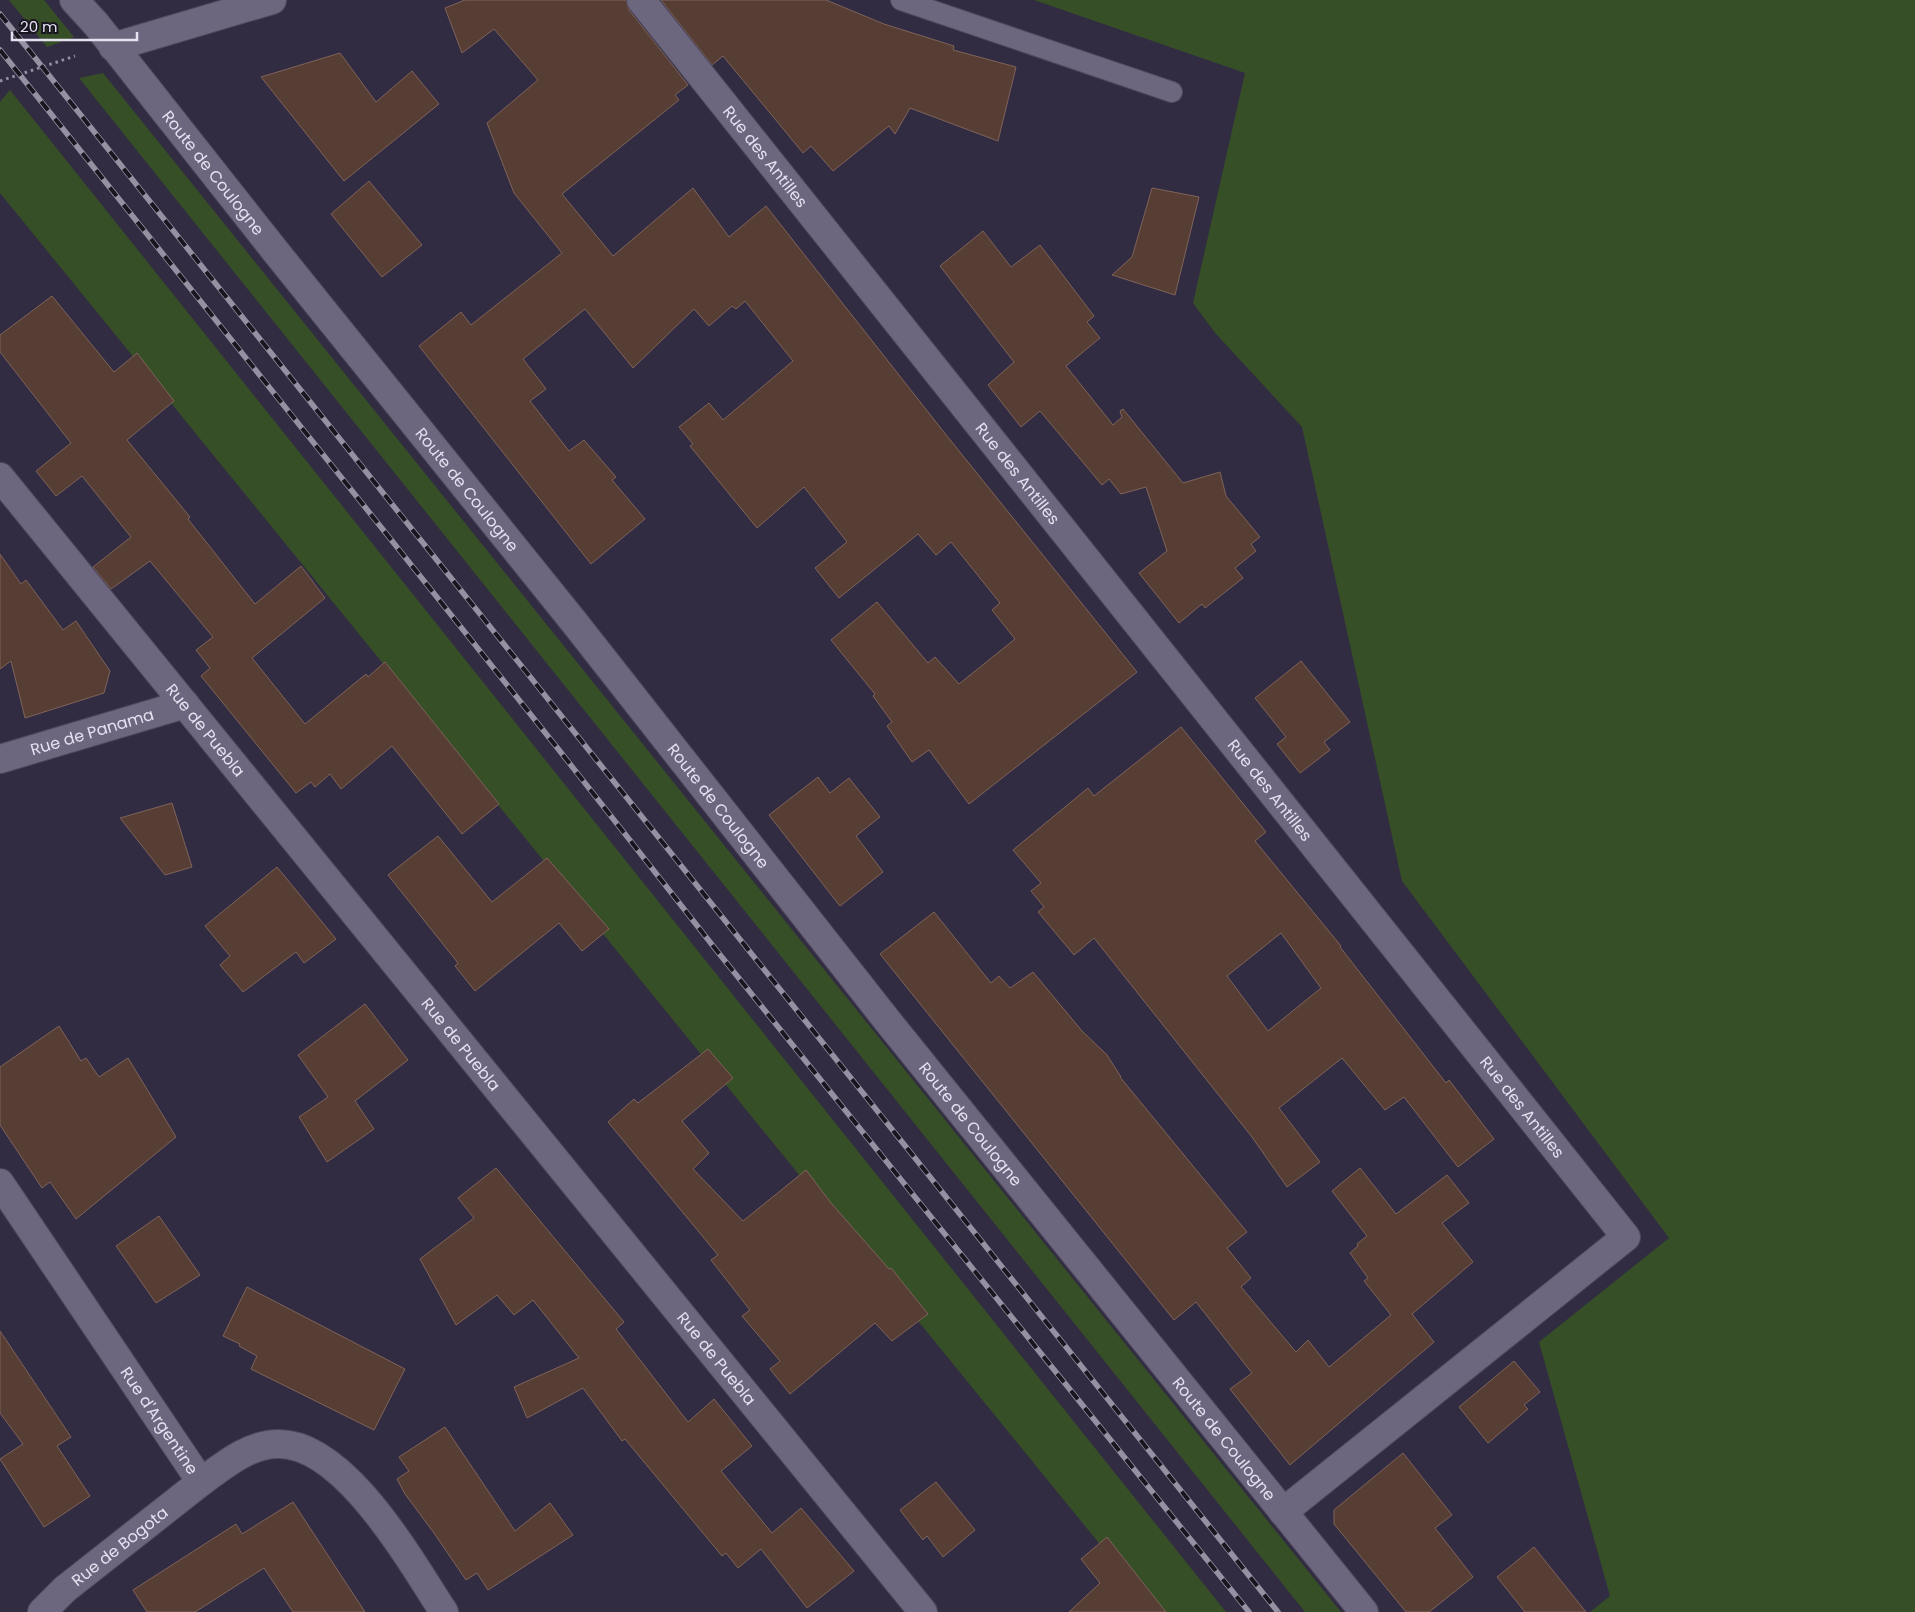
<svg xmlns="http://www.w3.org/2000/svg" width="1915" height="1612" viewBox="0 0 1915 1612" font-family="Poppins,sans-serif">
  <style>
    .green { fill: #364f27 }
    .building { fill: #573e35; stroke: #7f635a; fill-rule: evenodd }
    .lines { fill: none; stroke-linecap: round; stroke-linejoin: round }
    .lane-casing { stroke: #4f495c; stroke-width: 22 }
    .street-casing { stroke: #4f495c; stroke-width: 30 }
    .path { stroke: #948fa1; stroke-width: 3; stroke-dasharray: 2.5 4; stroke-linecap: butt }
    .lane { stroke: #6c667f; stroke-width: 20 }
    .street { stroke: #6c667f; stroke-width: 28 }
    .rail-casing { stroke: #9591a3; stroke-width: 5.5 }
    .rail { stroke: #191620; stroke-width: 4; stroke-dasharray: 11; stroke-linecap: butt }
    .labels { text-anchor: middle; stroke-width: 4.5; stroke-linejoin: round; paint-order: stroke }
    .street-label { font-size: 16px; fill: #e5e1f0; stroke: #191620 }
  </style>
  <rect width="100%" height="100%" fill="#322c42"/>
  <g class="green">
    <polygon points="9,0 44,0 74,37 47,47"/>
    <polygon points="1034,0 1915,0 1915,1612 1590,1612 1610,1596 1539,1342 1669,1238 1402,881 1302,427 1216,334 1193,303 1245,73"/>
    <polygon points="103,73 1341,1612 1305,1612 79,78"/>
    <polygon points="10,90 1226,1612 1155,1612 0,193 0,102"/>
  </g>
  <g class="building">
    <polygon points="465,0 626,0 629,10 688,85 675,95 679,100 562,194 613,256 693,188 729,237 766,206 943,431 1137,672 969,804 929,750 912,762 887,726 892,722 873,696 875,694 831,640 877,602 928,663 935,657 959,684 1015,639 992,610 1000,603 951,542 936,555 918,534 839,598 815,568 847,542 804,487 757,528 690,446 693,444 679,427 709,403 723,420 793,361 745,301 736,309 732,306 709,326 694,309 633,368 585,309 523,359 546,389 530,401 569,451 584,440 616,477 612,480 645,519 591,564 419,346 461,312 471,325 562,253 514,193 487,123 538,80 494,29 462,53 445,8"/>
    <polygon points="661,0 826,0 884,24 954,46 953,50 1016,67 998,141 910,108 895,134 889,126 833,171 811,146 803,153 723,56 712,65"/>
    <polygon points="340,53 376,102 412,71 439,104 344,181 261,77"/>
    <polygon points="369,181 422,245 382,277 331,214"/>
    <polygon points="1152,188 1199,197 1175,295 1112,275 1132,257"/>
    <polygon points="983,231 1011,267 1040,245 1094,316 1087,322 1100,338 1066,366 1113,425 1122,417 1120,411 1123,409 1183,483 1220,472 1226,496 1260,537 1251,544 1256,551 1235,568 1243,578 1205,608 1202,604 1179,623 1139,573 1167,551 1146,487 1121,494 1109,479 1102,485 1040,411 1021,427 988,385 1014,362 940,266"/>
    <polygon points="52,296 114,372 137,353 174,401 127,440 190,517 188,519 255,604 301,566 325,598 252,658 305,724 366,674 368,677 385,662 499,804 462,834 392,746 341,789 330,774 315,787 311,782 296,793 201,676 210,668 196,650 213,637 150,561 111,589 93,567 131,537 82,476 56,496 36,471 71,443 0,352 0,335"/>
    <polygon points="0,554 21,584 26,580 63,630 76,621 110,671 104,693 25,718 11,661 0,669"/>
    <polygon points="1301,661 1350,722 1324,742 1330,750 1300,773 1277,744 1286,737 1255,698"/>
    <path d="M1181 727 1266 832 1255 841 1341 946 1340 947 1446 1083 1449 1080 1494 1139 1458 1167 1404 1097 1385 1110 1342 1058 1279 1108 1320 1162 1287 1187 1252 1137 1094 938 1074 955 1038 912 1044 907 1031 891 1041 883 1013 850 1088 788 1094 796ZM1281 933 1321 988 1268 1031 1227 976Z"/>
    <polygon points="818,777 830,793 849,778 880,817 856,836 883,872 840,906 769,815"/>
    <polygon points="172,803 192,867 165,875 120,818"/>
    <polygon points="438,836 492,902 547,858 609,929 582,951 559,923 475,991 455,966 458,963 388,875"/>
    <polygon points="277,867 336,939 304,963 296,952 243,992 220,965 230,956 205,926"/>
    <polygon points="934,912 991,983 999,976 1010,988 1033,972 1082,1031 1107,1055 1121,1077 1120,1077 1247,1232 1227,1248 1251,1278 1241,1287 1296,1352 1308,1340 1329,1367 1391,1315 1364,1281 1368,1278 1350,1253 1358,1246 1357,1244 1367,1236 1332,1191 1360,1168 1396,1214 1447,1175 1469,1203 1442,1223 1473,1262 1412,1314 1434,1342 1290,1465 1230,1389 1252,1373 1196,1302 1174,1320 880,954"/>
    <polygon points="365,1004 408,1060 355,1101 374,1129 327,1162 299,1117 328,1097 298,1055"/>
    <polygon points="59,1026 81,1061 86,1058 99,1077 128,1058 176,1137 76,1219 50,1182 42,1188 0,1125 0,1067"/>
    <polygon points="708,1049 733,1078 682,1121 709,1153 693,1169 743,1221 806,1170 831,1203 889,1269 891,1268 928,1314 892,1341 875,1323 790,1394 770,1369 780,1361 742,1316 750,1310 711,1260 718,1255 608,1122 634,1099 638,1103"/>
    <polygon points="496,1168 624,1322 616,1329 688,1422 714,1399 752,1446 721,1471 772,1533 801,1508 854,1571 807,1608 761,1549 738,1568 726,1553 722,1556 625,1439 622,1441 583,1388 527,1418 514,1387 579,1358 533,1300 514,1315 497,1295 456,1325 420,1259 474,1218 458,1198"/>
    <polygon points="159,1216 200,1275 156,1303 116,1246"/>
    <polygon points="247,1287 405,1369 374,1430 251,1369 257,1356 239,1346 240,1344 223,1336"/>
    <polygon points="0,1331 71,1437 57,1446 90,1496 44,1527 0,1459 23,1444 0,1413"/>
    <polygon points="1514,1361 1540,1392 1524,1405 1528,1409 1488,1443 1459,1407"/>
    <polygon points="445,1427 515,1531 550,1503 573,1535 488,1590 477,1573 466,1580 434,1533 405,1494 397,1479 409,1471 399,1457"/>
    <polygon points="1403,1453 1452,1515 1435,1528 1473,1577 1429,1612 1406,1612 1334,1524 1334,1510"/>
    <polygon points="936,1482 975,1530 943,1557 927,1536 923,1540 900,1510"/>
    <polygon points="293,1502 365,1612 293,1612 264,1568 195,1612 147,1612 133,1590 236,1524 242,1534"/>
    <polygon points="1107,1537 1136,1574 1166,1612 1069,1612 1100,1583 1081,1559"/>
    <polygon points="1534,1547 1586,1612 1525,1612 1497,1577"/>
  </g>
  <g class="lines">
    <defs>
      <polyline id="lane" points="901,0 1172,92"/>
      <g id="street">
        <path id="s1" d="M74 0 96 24 276 252 574 622 886 1019 1364 1612"/>
        <path id="s2" d="M641 0 1626 1237 1283 1512"/>
        <polyline points="113,47 272,0"/>
        <path id="s3" d="M0 477 923 1612"/>
        <path id="s4" d="M0 759 185 704"/>
        <path id="s5" d="M0 1183 201 1482C223 1466 249 1444 278 1444 345 1443 411 1562 444 1612"/>
        <path id="s6" d="M42 1612 65 1589 201 1482"/>
      </g>
    </defs>
    <use href="#lane" class="lane-casing"/>
    <use href="#street" class="street-casing"/>
    <polyline class="path" points="0,81 75,56"/>
    <use href="#lane" class="lane"/>
    <use href="#street" class="street"/>
    <defs>
      <g id="rail">
        <polyline points="0,14 1278,1612"/>
        <polyline points="0,50 559,750 717,951 1249,1612"/>
      </g>
    </defs>
    <use href="#rail" class="rail-casing"/>
    <use href="#rail" class="rail"/>
  </g>
  <g class="labels">
    <g class="street-label">
      <text dy="6" stroke="none"><textPath href="#s2" startOffset="200">Rue des Antilles</textPath></text>
      <text dy="6" stroke="none"><textPath href="#s1" startOffset="222">Route de Coulogne</textPath></text>
      <text dy="6" stroke="none"><textPath href="#s2" startOffset="605">Rue des Antilles</textPath></text>
      <text dy="6" stroke="none"><textPath href="#s1" startOffset="628">Route de Coulogne</textPath></text>
      <text dy="6" stroke="none"><textPath href="#s3" startOffset="326">Rue de Puebla</textPath></text>
      <text dy="6" stroke="none"><textPath href="#s4" startOffset="96">Rue de Panama</textPath></text>
      <text dy="6" stroke="none"><textPath href="#s2" startOffset="1010">Rue des Antilles</textPath></text>
      <text dy="6" stroke="none"><textPath href="#s1" startOffset="1032">Route de Coulogne</textPath></text>
      <text dy="6" stroke="none"><textPath href="#s3" startOffset="731">Rue de Puebla</textPath></text>
      <text dy="6" stroke="none"><textPath href="#s2" startOffset="1415">Rue des Antilles</textPath></text>
      <text dy="6" stroke="none"><textPath href="#s1" startOffset="1438">Route de Coulogne</textPath></text>
      <text dy="6" stroke="none"><textPath href="#s3" startOffset="1136">Rue de Puebla</textPath></text>
      <text dy="6" stroke="none"><textPath href="#s5" startOffset="286">Rue d'Argentine</textPath></text>
      <text dy="6" stroke="none"><textPath href="#s1" startOffset="1842">Route de Coulogne</textPath></text>
      <text dy="6" stroke="none"><textPath href="#s6" startOffset="102">Rue de Bogota</textPath></text>
    </g>
  </g>
  <path d="M12 32v8h125v-8" fill="none" stroke="#e5e1f0" stroke-width="2.5"/>
  <text x="20" y="32" font-size="15" fill="#e5e1f0" stroke="#191620" stroke-width="4" paint-order="stroke">20 m</text>
</svg>
